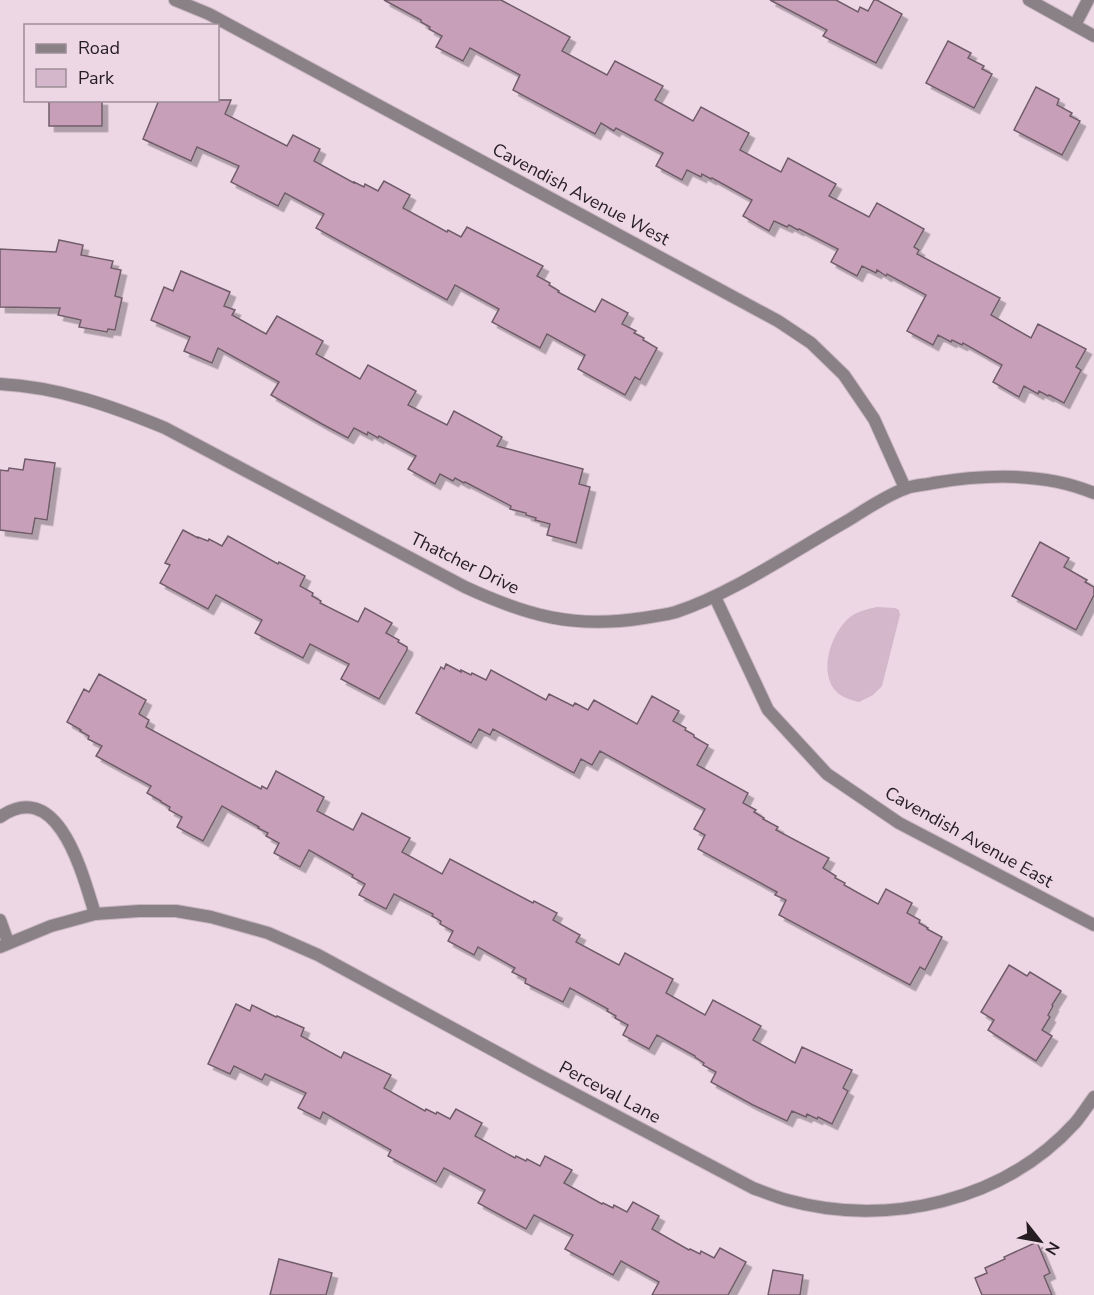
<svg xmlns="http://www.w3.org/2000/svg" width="1094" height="1295" viewBox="0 0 1094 1295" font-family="'Nunito Sans',sans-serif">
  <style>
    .green { fill: #d4b7ca }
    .building { fill: #c79fb9; stroke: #705d69; stroke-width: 1.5; filter: url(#shadow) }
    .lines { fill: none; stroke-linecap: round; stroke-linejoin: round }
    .minor-casing { stroke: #c9b6c2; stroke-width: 14 }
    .minor { stroke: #8a8186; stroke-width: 12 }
    .labels { text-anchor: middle; stroke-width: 4.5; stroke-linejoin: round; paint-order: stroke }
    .street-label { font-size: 18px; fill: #251d22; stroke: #edd7e5 }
  </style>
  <defs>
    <filter id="shadow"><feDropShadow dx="5.5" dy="5.5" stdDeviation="0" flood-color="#0004"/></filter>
  </defs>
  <rect width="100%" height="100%" fill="#edd7e5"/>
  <path class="green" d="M877 607 895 608 899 610 900 615 882 686 873 695 859 702C850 700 840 697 834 689 819 668 832 632 850 617 858 611 868 609 877 607Z"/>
  <g class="building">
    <polygon points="384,0 501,0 570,37 562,51 607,75 615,61 663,86 655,100 693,121 701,107 749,133 740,150 781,172 788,158 836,184 829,196 869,217 877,203 924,229 914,247 919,250 917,254 1000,298 991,315 1031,338 1038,324 1086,349 1076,367 1081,370 1064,403 1049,395 1048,396 1039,391 1038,394 1024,386 1019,397 993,382 1002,365 963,343 962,345 952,340 951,342 938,335 933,345 907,331 926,295 887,274 886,276 877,270 876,273 862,266 857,276 831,262 838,249 799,229 798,230 789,225 787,227 774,221 769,231 743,216 752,200 712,178 711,179 702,174 701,177 687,170 682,180 656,166 663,153 616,128 614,131 601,123 595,134 513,90 520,75 470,48 463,61 436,47 442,36 429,29 430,27 421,22 421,20"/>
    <polygon points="770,0 836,0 858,12 860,7 868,11 874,0 877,0 902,14 876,63 823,36 827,30"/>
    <polygon points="948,41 971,53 968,58 984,66 982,69 992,74 974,108 926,83"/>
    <polygon points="1036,87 1059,99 1057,105 1072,113 1070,116 1080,121 1062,155 1014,130"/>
    <rect x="49" y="100" width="53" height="26"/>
    <polygon points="159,100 231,100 225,114 287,146 293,135 320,149 314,161 354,183 354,182 364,187 365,184 378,191 384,181 410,195 403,208 447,232 448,230 461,237 467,227 543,266 537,276 550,283 549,285 559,291 558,292 595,312 602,299 628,313 622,324 636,331 634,333 644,338 643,340 657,348 640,380 635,377 625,395 578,369 585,355 547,334 540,348 492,322 499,309 455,285 447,300 316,228 324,214 285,193 278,206 231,182 239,166 197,147 191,161 143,139"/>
    <polygon points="59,240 83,245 81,255 113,261 111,268 121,270 115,296 122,298 115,330 108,329 107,332 79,327 81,320 58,315 60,308 0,307 0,249 56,252"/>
    <polygon points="181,271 230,292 224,306 235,310 232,315 266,334 277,316 323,341 316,354 360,379 368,365 416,391 408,405 447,425 454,411 502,437 497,446 583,469 579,484 590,487 576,543 547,535 550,524 535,520 536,518 526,515 526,513 510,509 511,506 465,482 464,483 455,478 453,481 440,474 435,484 408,469 416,456 379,436 378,438 368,432 367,435 354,428 348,438 322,424 271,395 279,382 218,348 212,363 184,351 190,337 151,320 164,287 173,291"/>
    <polygon points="25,459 55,463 47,520 35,518 32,534 0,530 0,470 8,471 9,468 23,470"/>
    <polygon points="183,530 198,538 198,537 208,541 209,539 222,546 228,536 278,564 279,562 305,576 300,586 313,593 312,596 321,601 320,603 358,622 365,608 392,623 386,633 399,640 398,642 407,647 407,650 379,699 341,679 349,664 310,644 303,658 255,633 262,620 216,595 208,609 160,583 170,565 165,563"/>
    <polygon points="1040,542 1069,558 1064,567 1087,580 1085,582 1094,587 1094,595 1076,630 1012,596"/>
    <polygon points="446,664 461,672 461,670 471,675 472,673 486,680 491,670 546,700 549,694 573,706 575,703 588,710 594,700 637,724 652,696 679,711 673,721 686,728 685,730 694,735 694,737 708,745 697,765 748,793 743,803 756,810 754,812 764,818 763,819 778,827 776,830 829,858 823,868 836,876 835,878 845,883 844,885 878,904 886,889 912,903 907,913 920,920 919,923 928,928 927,929 942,937 925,970 920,967 910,985 779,915 786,900 775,895 777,892 698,849 705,835 694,829 705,809 600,751 592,765 581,759 574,773 493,729 490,735 479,729 471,743 416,713 441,667 444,669"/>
    <polygon points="99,674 146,700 139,714 149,720 146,727 261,789 262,786 267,789 276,771 324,797 317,811 353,830 362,813 410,838 402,852 442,874 450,859 533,903 534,901 557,913 553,920 580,935 576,942 619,965 625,953 673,979 666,993 705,1015 713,1000 761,1026 753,1040 795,1063 802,1047 852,1070 843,1088 848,1091 832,1124 818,1117 817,1119 807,1114 806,1117 792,1111 787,1121 753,1105 711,1082 716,1072 703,1065 704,1063 695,1057 695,1056 657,1035 649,1049 623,1035 628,1025 615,1018 616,1016 607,1011 608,1009 570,988 563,1002 525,983 526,979 512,972 515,968 478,947 474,955 448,941 453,931 440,924 441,921 432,916 433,914 394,894 386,909 359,895 365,884 352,877 353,875 309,850 300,867 274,853 279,843 266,836 268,833 258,828 259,827 222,806 203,841 177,827 182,817 169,810 170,807 161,802 161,801 147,793 151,786 96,756 102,746 88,739 89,736 80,731 81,730 67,722 84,689 89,692"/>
    <polygon points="1009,965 1027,976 1030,972 1061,991 1052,1005 1053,1006 1048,1015 1050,1017 1042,1030 1052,1036 1036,1061 988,1030 994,1020 981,1012"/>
    <polygon points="236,1004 250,1011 252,1005 276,1017 277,1016 304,1028 301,1036 341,1058 344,1052 391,1075 384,1088 425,1111 426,1109 436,1114 437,1112 450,1119 456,1109 482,1123 475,1136 515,1158 516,1156 526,1161 527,1159 540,1166 545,1156 572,1170 564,1183 602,1204 603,1203 613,1208 614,1205 627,1212 633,1202 659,1216 652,1229 689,1250 690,1249 700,1254 701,1251 714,1258 720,1248 746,1262 728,1295 652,1295 659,1282 621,1261 613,1275 565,1249 573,1235 534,1215 526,1229 478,1203 485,1190 444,1168 436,1182 388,1156 391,1150 323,1112 320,1119 298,1108 306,1093 265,1074 262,1080 234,1066 230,1074 208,1064"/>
    <polygon points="1037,1242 1050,1273 1044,1276 1052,1295 982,1295 975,1278 987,1273 985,1268 1005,1259 1004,1257"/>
    <polygon points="279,1259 332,1273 326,1295 270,1295"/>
    <polygon points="773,1270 803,1275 800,1295 768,1295"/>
  </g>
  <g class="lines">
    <defs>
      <g id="minor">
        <polyline points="175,0 209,14 778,321 811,343 844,375 874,419 905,488"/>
        <polyline points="1029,0 1094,36"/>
        <polyline points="1075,25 1088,0"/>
        <path d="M0 384C58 387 112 406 165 428L465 587C528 616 574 629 644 618 655 616 666 615 676 612 733 593 794 551 847 521 865 510 888 494 907 488 915 485 925 485 933 483 986 474 1044 472 1094 493"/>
        <polyline points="715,597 768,710 827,774 899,823 1094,925"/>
        <path d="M0 817C59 776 83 876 95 914"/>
        <polyline points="0,920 8,942"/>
        <path d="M0 947 51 926 95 914 139 911H176L211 917 268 933 318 955 535 1073 753 1188C764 1192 776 1197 787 1200 888 1228 1004 1201 1075 1123 1082 1115 1088 1105 1094 1097"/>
      </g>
    </defs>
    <use href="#minor" class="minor-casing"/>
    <use href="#minor" class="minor"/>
  </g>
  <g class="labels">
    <g class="street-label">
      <text transform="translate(581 194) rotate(28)" y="6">Cavendish Avenue West</text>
      <text transform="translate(465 563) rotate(26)" y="6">Thatcher Drive</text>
      <text transform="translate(969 837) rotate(29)" y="6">Cavendish Avenue East</text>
      <text transform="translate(610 1092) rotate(28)" y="6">Perceval Lane</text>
    </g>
  </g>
  <rect x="24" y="24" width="195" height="78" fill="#edd7e5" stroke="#9d8d97" stroke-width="1.5"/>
  <rect x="36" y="44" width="30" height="9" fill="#8a8186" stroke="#9d8d97" stroke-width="1.5"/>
  <text x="78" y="54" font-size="18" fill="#251d22">Road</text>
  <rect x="36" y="69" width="30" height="18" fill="#d4b7ca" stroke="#9d8d97" stroke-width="1.5"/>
  <text x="78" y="84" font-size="18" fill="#251d22">Park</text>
  <g transform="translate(1040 1241) rotate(121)" stroke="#edd7e5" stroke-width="4.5" paint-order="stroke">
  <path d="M0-4.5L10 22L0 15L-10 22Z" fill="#251d22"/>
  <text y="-9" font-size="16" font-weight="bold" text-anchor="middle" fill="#251d22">N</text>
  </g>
</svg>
